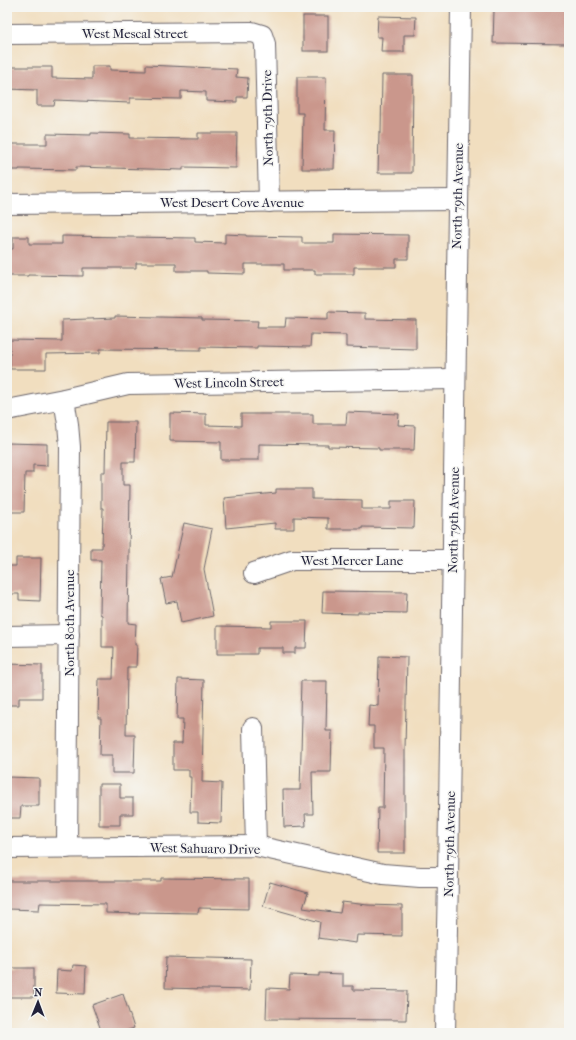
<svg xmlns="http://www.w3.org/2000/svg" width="576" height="1040" viewBox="0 0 576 1040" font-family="'IM FELL French Canon',serif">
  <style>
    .building { fill: #ca978c }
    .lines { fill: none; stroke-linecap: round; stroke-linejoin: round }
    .minor-casing { stroke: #6a6469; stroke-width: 22 }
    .minor { stroke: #fff; stroke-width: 20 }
    .labels { text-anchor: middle; stroke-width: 3; stroke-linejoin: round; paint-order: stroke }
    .street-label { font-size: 13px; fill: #22223b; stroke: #f6f6f2 }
  </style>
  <rect width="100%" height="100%" fill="#f6f6f2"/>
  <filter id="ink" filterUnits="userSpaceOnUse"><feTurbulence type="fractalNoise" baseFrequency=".025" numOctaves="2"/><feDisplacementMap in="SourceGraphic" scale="8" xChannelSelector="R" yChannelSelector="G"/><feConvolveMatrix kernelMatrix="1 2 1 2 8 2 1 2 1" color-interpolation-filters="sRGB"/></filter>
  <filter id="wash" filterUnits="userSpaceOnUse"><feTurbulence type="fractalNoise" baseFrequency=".012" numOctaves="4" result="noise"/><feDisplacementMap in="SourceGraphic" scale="16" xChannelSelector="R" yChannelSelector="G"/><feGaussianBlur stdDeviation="0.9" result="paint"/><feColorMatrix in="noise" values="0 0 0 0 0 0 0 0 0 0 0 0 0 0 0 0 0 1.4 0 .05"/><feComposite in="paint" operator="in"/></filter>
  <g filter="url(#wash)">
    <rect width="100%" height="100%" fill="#f1debf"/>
    <g id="blocks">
      <g class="building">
        <polygon points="511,7 569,7 569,44 493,43 494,10 511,10"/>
        <rect x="303" y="16" width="25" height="35"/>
        <polygon points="378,16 416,17 415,35 404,35 404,52 381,52 382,37 377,37"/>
        <polygon points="146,65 237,69 236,77 248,78 247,97 237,97 237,102 206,101 206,92 181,91 181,99 130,98 130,103 55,100 54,106 37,106 37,90 7,89 7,67 52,67 52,78 92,79 92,66 110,66 110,70 146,71"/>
        <polygon points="382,75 413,75 412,173 378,173 379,133 381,133"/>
        <polygon points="297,77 326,77 325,130 335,130 334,169 302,169 303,113 297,113"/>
        <polygon points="91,133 130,134 130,138 198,139 198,133 237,133 236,168 183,167 183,170 76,167 76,170 19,169 19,170 7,170 7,144 47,144 47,134 91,135"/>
        <polygon points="225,234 246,235 246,236 302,237 302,243 334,243 334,234 408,235 408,259 396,259 396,267 354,267 354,274 315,274 315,270 284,270 284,264 245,264 245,274 207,273 207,271 176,271 176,263 136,263 136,268 83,268 83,276 28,275 28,276 7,276 7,249 13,249 13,237 29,237 29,244 62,244 62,236 195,238 195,242 225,243"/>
        <polygon points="328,312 365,313 365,319 416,320 416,349 346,347 346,335 311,334 310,347 257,346 257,348 201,347 201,350 100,349 100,353 46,354 46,369 10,369 10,340 62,341 62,320 115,318 115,316 202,318 202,320 258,321 257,327 285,327 286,318 328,319"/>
        <polygon points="347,412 399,414 398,425 415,426 414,450 379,450 379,448 328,447 328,445 259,444 259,460 221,460 221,442 170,441 170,413 206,414 206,425 241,426 241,414 313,414 313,424 346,424"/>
        <polygon points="106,422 136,422 135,462 123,462 123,485 130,485 128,623 136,624 135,645 137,645 136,667 127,667 126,735 135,735 134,773 112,773 112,755 100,755 101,718 98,718 99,679 113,679 114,647 102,647 102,615 100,614 101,560 91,560 91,548 102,548 103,508 101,508 101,472 105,472"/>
        <polygon points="7,443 47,444 47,466 33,465 33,473 25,473 24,512 7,512"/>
        <polygon points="276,489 312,489 312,499 362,500 362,509 391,509 391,501 415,501 414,528 362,527 362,529 328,529 328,518 294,517 294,529 275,529 275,523 226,528 224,498 276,493"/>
        <polygon points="184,523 212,529 204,569 213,616 181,623 177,601 166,603 161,579 172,577"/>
        <polygon points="16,558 41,558 40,601 19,600 19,594 7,594 7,566 16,566"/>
        <polygon points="323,591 407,592 406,613 358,612 358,614 322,613"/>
        <polygon points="271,621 307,621 306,648 295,648 295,653 283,653 283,648 257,648 257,654 217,654 217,626 271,627"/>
        <polygon points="379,656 407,657 405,749 405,853 377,853 378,808 383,808 384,748 374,748 374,726 368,726 369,705 378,706"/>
        <polygon points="7,664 42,665 42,698 19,698 19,705 7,705"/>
        <polygon points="178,679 204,680 202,782 222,783 221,823 198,822 198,812 190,812 191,777 189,777 189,770 173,770 173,743 182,743 183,719 177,719"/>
        <polygon points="301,681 327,681 326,731 332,731 331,772 312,772 313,814 305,814 306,826 284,827 283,790 300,790 302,715 300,715"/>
        <polygon points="7,777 39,778 39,806 21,806 20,818 7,818"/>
        <polygon points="99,784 120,784 120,798 133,798 133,814 120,814 120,825 99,825"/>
        <polygon points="161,878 249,879 249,909 199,908 198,913 139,912 139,914 106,913 106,904 40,903 39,910 7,909 7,881 161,881"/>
        <polygon points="270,882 308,893 303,908 340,913 342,902 368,905 402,906 402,936 357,935 356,943 318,938 320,922 263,906"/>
        <polygon points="166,957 251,959 250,990 165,988"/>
        <polygon points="73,965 86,966 85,994 56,993 57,970 72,971"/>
        <rect x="7" y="968" width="27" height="29"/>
        <polygon points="319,973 343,974 343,986 353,986 353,990 407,991 406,1020 266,1019 267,988 289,989 290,975 319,976"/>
        <polygon points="123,994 134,1028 120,1033 102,1033 92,1005"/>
      </g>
    </g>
  </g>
  <g filter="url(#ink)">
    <use href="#blocks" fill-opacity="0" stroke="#6a6469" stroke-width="1"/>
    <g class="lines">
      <defs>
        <g id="minor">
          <polyline points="7,34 252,32 262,35 265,44 269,202"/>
          <polyline points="7,204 457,200"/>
          <polyline points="64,399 68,424 70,447 67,848"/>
          <polyline points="7,410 64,399 128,384 454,379"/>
          <polyline points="254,573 292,560 453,560"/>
          <polyline points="7,636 69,635"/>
          <polyline points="253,728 256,846"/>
          <polyline points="7,848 256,846 383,874 420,877 448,877"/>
          <polyline points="445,1033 448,877 461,7"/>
        </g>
      </defs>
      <use href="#minor" class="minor-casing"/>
      <use href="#minor" class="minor"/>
    </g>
  </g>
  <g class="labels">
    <g class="street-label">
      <text x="135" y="38">West Mescal Street</text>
      <text transform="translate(267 118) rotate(-91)" y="5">North 79th Drive</text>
      <text transform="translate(457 196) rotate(-89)" y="5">North 79th Avenue</text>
      <text x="232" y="207">West Desert Cove Avenue</text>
      <text transform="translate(229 382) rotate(-1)" y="5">West Lincoln Street</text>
      <text transform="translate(453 520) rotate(-89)" y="5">North 79th Avenue</text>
      <text x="352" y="565">West Mercer Lane</text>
      <text transform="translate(69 623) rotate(-90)" y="5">North 80th Avenue</text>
      <text transform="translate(449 844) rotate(-89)" y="5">North 79th Avenue</text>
      <text transform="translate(205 848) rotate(1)" y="5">West Sahuaro Drive</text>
    </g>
  </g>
  <rect width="576" height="1040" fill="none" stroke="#f6f6f2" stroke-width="24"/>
  <g transform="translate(38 1002) rotate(1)" stroke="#f6f6f2" stroke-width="3" paint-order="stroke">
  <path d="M0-3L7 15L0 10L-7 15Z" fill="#22223b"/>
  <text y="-6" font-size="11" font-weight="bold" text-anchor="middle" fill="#22223b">N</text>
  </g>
</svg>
